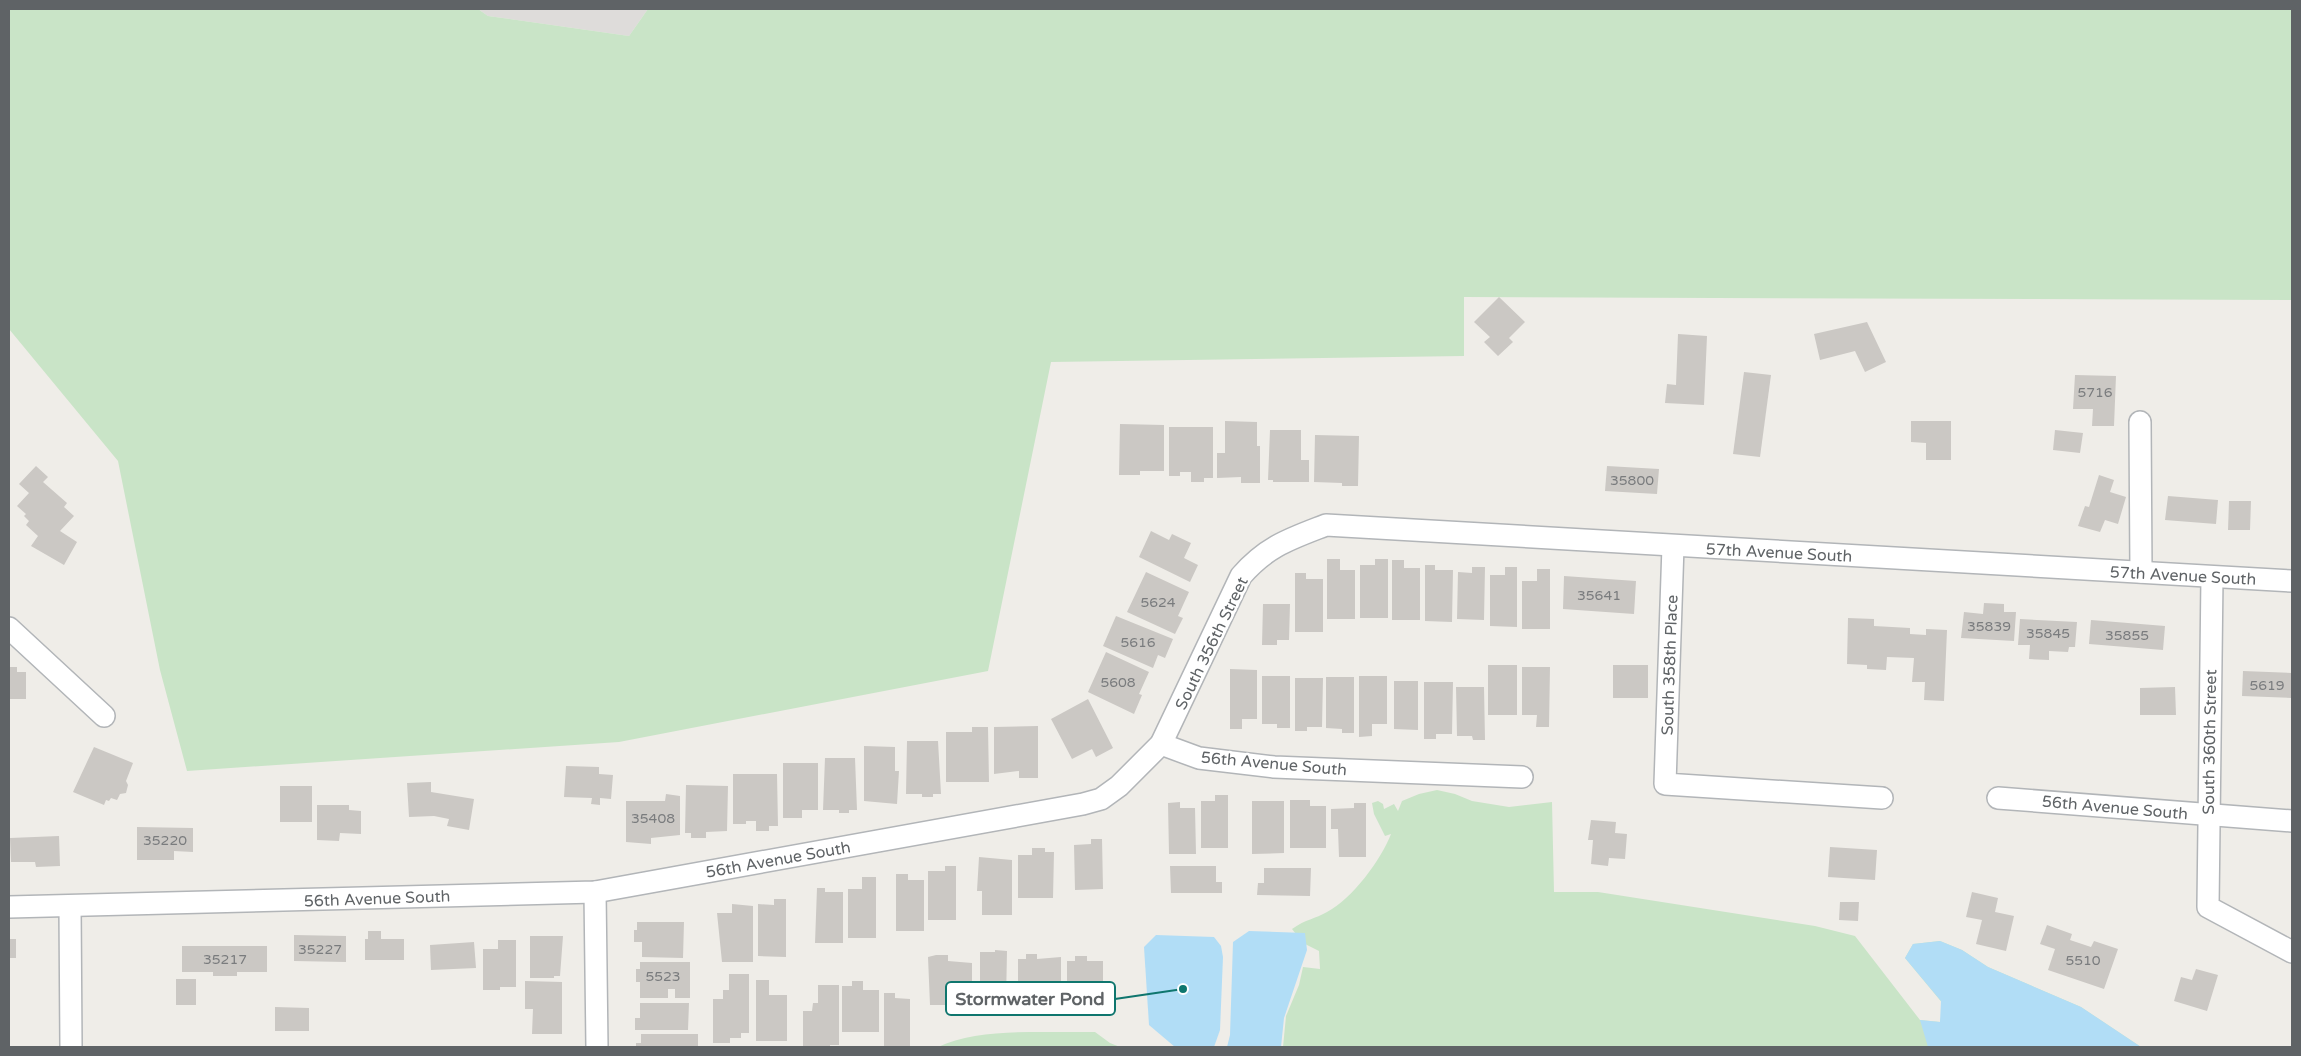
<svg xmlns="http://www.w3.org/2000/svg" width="2301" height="1056" viewBox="0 0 2301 1056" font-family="'Varela Round',sans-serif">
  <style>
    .industrial { fill: #dedcda }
    .green { fill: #c9e4c7 }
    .water { fill: #b1ddf6 }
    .building { fill: #cbc8c4 }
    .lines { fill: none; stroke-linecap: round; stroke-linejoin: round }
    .street-casing { stroke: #b2b5b8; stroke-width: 24 }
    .street { stroke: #fff; stroke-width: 21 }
    .labels { text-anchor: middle; stroke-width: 5; stroke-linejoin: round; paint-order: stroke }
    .number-label { font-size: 14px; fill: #7a7c7e }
    .street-label { font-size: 16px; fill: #5f6366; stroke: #fff }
    .leader { fill: none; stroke: #0f766e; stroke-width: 2 }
    .callout-dot { fill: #0f766e; stroke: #fff; stroke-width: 2 }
    .callout { fill: #fff; stroke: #0f766e; stroke-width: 2 }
    .callout-label { font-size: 18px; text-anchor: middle; font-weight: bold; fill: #5f6366 }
  </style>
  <rect width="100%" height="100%" fill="#efede8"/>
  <polygon class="industrial" points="478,9 648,9 629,36 488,16"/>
  <g class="green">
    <polygon points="9,9 478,9 488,16 629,36 648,9 2292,9 2292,300 1464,297 1464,356 1051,362 988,671 619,742 187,771 160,670 118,461 9,329"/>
    <path d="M1437 790 1455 794 1472 801 1509 807 1552 802 1554 892H1598L1815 926 1855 936 1920 1020 1940 1022 1944 1005 1905 958 1913 944 1940 941 1962 950 1988 967 2081 1007 2141 1047H1283L1286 1016 1299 985 1303 967 1320 969 1319 951 1303 943 1292 929C1306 919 1315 919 1327 912 1352 899 1381 860 1391 834L1385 836 1374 814 1372 803 1378 801 1383 804 1384 809 1394 804 1398 811 1402 801 1419 794Z"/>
    <path d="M1095 1032 1110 1043 1120 1047H938C979 1027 1049 1033 1095 1032Z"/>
  </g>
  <g class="water">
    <polygon points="1249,931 1305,933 1307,950 1284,1018 1281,1047 1227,1047 1230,1035 1233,942"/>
    <polygon points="1156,935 1214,937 1221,946 1223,957 1220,1030 1214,1047 1175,1047 1149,1025 1144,947"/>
    <polygon points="1940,941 1962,950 1988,967 2081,1007 2141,1047 1928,1047 1920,1020 1940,1022 1941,1001 1905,958 1913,944"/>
  </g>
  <g class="building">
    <polygon points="1499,297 1525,322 1509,338 1513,342 1498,356 1484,342 1490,337 1474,322"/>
    <polygon points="1867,322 1886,362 1865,372 1855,351 1820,360 1814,334"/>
    <polygon points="1678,334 1707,336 1704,405 1665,403 1667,384 1676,385"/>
    <polygon points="1744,372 1771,375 1760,457 1733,454"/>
    <polygon points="2075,375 2116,376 2114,426 2092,426 2093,409 2073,409"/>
    <polygon points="1225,421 1257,422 1257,446 1260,446 1260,483 1241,483 1241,477 1217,478 1217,453 1225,453"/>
    <polygon points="1911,421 1951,421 1951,460 1926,460 1926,443 1911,442"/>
    <polygon points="1120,424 1164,425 1164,471 1140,471 1140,475 1119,475"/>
    <polygon points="1169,427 1213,427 1213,478 1204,478 1204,482 1191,482 1191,472 1180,472 1180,476 1169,476"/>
    <polygon points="1270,430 1301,430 1301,460 1309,460 1309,482 1273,482 1273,480 1268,480"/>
    <polygon points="2055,430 2083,433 2080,453 2053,450"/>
    <polygon points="1315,435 1359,436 1358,486 1342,486 1342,483 1314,482"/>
    <polygon points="36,466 48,477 43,482 67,503 64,507 74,516 60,531 77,542 64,565 31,546 38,536 26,525 29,521 24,516 26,514 17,506 29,493 19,484"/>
    <polygon points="1607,466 1659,469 1657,494 1605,491"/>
    <polygon points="2099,475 2114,480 2110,492 2126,497 2118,524 2105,520 2100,532 2078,526 2085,506 2089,507"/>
    <polygon points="2168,496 2218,500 2216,524 2165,520"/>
    <polygon points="2229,501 2251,501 2250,530 2228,530"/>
    <polygon points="1151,531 1169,540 1172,534 1191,543 1184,558 1198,565 1190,582 1139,557"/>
    <polygon points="1327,559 1340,559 1340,570 1355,570 1355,619 1327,619"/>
    <polygon points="1375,559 1388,559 1388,618 1360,618 1360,565 1375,565"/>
    <polygon points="1392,560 1404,560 1404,568 1420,568 1420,620 1392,620"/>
    <polygon points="1425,565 1435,565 1435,570 1453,570 1452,622 1425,621"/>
    <polygon points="1472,567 1485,567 1484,620 1457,619 1458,572 1472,573"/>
    <polygon points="1505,567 1517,567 1517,627 1490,626 1490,575 1505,575"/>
    <polygon points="1537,569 1550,569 1550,629 1522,629 1522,581 1537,581"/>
    <polygon points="1146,572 1189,592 1178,616 1183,618 1175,634 1127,612"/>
    <polygon points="1295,573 1306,573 1306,579 1323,579 1323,632 1295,632"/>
    <polygon points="1564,576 1636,581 1634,614 1563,609"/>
    <polygon points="1984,603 2004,604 2004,612 2016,612 2014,641 1961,638 1964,612 1983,614"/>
    <polygon points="1263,604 1290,604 1289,640 1277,640 1277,645 1262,645"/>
    <polygon points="1116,616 1173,639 1165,658 1158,655 1153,668 1103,646"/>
    <polygon points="1848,618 1874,619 1874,626 1910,628 1910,634 1926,635 1926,629 1947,630 1944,701 1924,700 1925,682 1912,682 1914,658 1887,657 1886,670 1867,669 1867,665 1847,664"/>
    <polygon points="2020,619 2077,622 2075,647 2069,647 2068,652 2049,651 2049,660 2029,659 2030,645 2018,645"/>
    <polygon points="2091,620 2165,626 2163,650 2089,644"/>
    <polygon points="1106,652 1149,672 1139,694 1142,695 1134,714 1088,692"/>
    <rect x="1488" y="665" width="29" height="50"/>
    <rect x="1613" y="665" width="35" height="33"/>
    <polygon points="9,667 17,667 17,672 26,672 26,699 9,699"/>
    <polygon points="1522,667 1550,667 1549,727 1536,727 1537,715 1522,715"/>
    <polygon points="1230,669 1257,670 1257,719 1242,719 1242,729 1230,729"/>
    <polygon points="2243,671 2292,673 2292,698 2242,696"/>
    <polygon points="1262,676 1290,676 1290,728 1277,728 1277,724 1262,724"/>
    <polygon points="1359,676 1387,676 1387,724 1372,724 1372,736 1359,737"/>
    <polygon points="1326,677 1354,677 1354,733 1342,733 1342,729 1326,728"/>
    <polygon points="1295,678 1323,678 1322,727 1307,727 1307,731 1295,731"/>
    <polygon points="1394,681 1418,681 1418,730 1394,729"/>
    <polygon points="1424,682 1453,682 1452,734 1436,734 1436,739 1424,739"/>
    <polygon points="1456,687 1484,687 1485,740 1473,740 1472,736 1457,736"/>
    <polygon points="2175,687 2176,715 2140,715 2140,688"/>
    <polygon points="1088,699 1113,748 1096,757 1092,749 1072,759 1051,719"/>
    <polygon points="1038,726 1038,778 1019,778 1019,771 994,774 994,727"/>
    <polygon points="972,727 988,727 989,782 946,782 946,732 972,732"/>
    <polygon points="907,741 938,741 941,794 933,794 933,797 922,797 922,794 906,794"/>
    <polygon points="864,746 895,747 895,771 899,771 897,804 864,801"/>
    <polygon points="94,747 133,763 126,781 128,785 126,793 120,794 117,800 111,798 109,801 106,800 104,805 73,792"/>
    <polygon points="825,758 855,758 857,810 849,810 849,813 839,813 839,810 823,810"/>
    <polygon points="783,763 818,763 818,810 802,810 802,818 783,818"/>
    <polygon points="566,766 599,767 599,774 613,775 611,799 600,798 600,805 591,804 592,798 564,797"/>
    <polygon points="733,774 777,774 778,826 769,826 769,831 756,831 756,821 746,821 746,824 733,824"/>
    <polygon points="431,782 431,792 474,799 469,830 447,826 449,819 434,816 409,817 407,783"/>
    <polygon points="686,785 728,786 727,831 706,832 706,838 691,838 691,833 685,833"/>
    <rect x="280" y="786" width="32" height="36"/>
    <polygon points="666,794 680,796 680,835 651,838 651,844 626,842 626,801 665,801"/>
    <polygon points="1215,795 1228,795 1228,848 1201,848 1201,801 1215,801"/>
    <polygon points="1290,800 1310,800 1310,806 1326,806 1326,848 1290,848"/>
    <polygon points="1252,801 1284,801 1284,853 1252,854"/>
    <polygon points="1180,802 1180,808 1195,808 1196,854 1169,854 1168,803"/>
    <polygon points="1354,803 1366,803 1366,857 1339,857 1338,829 1331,829 1331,809 1354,808"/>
    <polygon points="317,805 349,805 349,810 361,811 361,834 340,833 339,841 317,840"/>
    <polygon points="1591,820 1616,822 1615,833 1627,834 1625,859 1609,858 1608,866 1591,864 1593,840 1588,840"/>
    <polygon points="137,827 193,828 193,852 174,851 174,860 137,860"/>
    <polygon points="59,836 60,866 36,867 35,862 11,862 10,838"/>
    <polygon points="1091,839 1102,839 1103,889 1075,890 1074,845 1091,844"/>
    <polygon points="1830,847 1877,850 1875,880 1828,877"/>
    <polygon points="1032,848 1045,848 1045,852 1054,852 1053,898 1018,898 1018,855 1032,855"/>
    <polygon points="979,857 1012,860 1012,915 982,915 982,891 977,891"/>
    <polygon points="945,866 956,866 956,920 928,920 928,871 945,871"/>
    <polygon points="1170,866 1216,866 1216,882 1222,882 1222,893 1171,893"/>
    <polygon points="1264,868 1311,868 1310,896 1257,895 1258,883 1264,883"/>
    <polygon points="896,874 908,874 908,880 924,880 924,931 896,931"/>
    <polygon points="862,877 876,877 876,938 848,938 848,889 862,889"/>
    <polygon points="817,888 825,888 825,892 843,892 843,943 815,943"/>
    <polygon points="1972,892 1998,898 1995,912 2014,916 2006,951 1976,944 1982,920 1966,917"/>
    <polygon points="774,899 786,899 786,957 758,956 758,904 774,905"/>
    <polygon points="1840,902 1859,902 1858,921 1839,920"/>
    <polygon points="732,904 753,906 753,962 722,962 717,913 732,913"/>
    <polygon points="637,922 684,922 683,958 642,957 642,942 634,942 634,930 637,930"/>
    <polygon points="2047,925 2072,934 2070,940 2091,947 2094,941 2118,949 2104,989 2048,970 2055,949 2040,944"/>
    <polygon points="368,931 381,931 381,939 404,939 404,960 365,960 365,939 368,939"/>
    <polygon points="294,935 346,936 346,962 294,961"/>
    <polygon points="530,936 563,936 560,976 554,976 554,978 530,978"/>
    <rect x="9" y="939" width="7" height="19"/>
    <polygon points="498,940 516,940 516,987 500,987 500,990 483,990 483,949 498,949"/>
    <polygon points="474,942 476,968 431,970 430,945"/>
    <polygon points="182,946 267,946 267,972 237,972 237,976 213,976 213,972 182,972"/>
    <polygon points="995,950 1007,951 1006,1002 980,1002 980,952 995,952"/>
    <polygon points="1026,954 1037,954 1037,959 1061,957 1061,982 1053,982 1053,1015 1021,1015 1021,990 1018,990 1018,959 1026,959"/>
    <polygon points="936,955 948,955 948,961 972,963 972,1001 958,1001 958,1005 930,1005 928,957"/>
    <polygon points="1075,956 1087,956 1087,961 1103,961 1103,1010 1067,1010 1067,961 1075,961"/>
    <polygon points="640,962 690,962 690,998 675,998 675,989 668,989 668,998 640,998 640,982 636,982 636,969 640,969"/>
    <polygon points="2196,969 2218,975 2207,1011 2174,1001 2181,977 2192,980"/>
    <polygon points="729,974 749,974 749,1033 741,1033 741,1038 730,1038 730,1043 713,1043 713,999 723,999 723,990 729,990"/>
    <rect x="176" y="979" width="20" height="26"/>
    <polygon points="756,980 769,980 769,995 787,995 787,1041 756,1041"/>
    <polygon points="525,981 562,982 562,1034 532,1034 533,1009 525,1009"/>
    <polygon points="852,981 863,981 863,990 879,990 879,1032 842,1032 842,986 852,986"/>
    <polygon points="818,985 839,985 839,1045 830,1045 830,1047 803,1047 803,1011 812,1011 813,1003 818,1003"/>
    <polygon points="884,993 895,993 895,998 910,999 910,1046 884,1046"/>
    <polygon points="640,1003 689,1003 688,1030 635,1030 635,1018 640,1018"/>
    <polygon points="275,1007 309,1008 309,1031 275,1031"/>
    <polygon points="641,1034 698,1034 698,1047 636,1047 636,1043 641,1043"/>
  </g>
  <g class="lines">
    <defs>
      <g id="street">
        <polyline points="2140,422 2141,572"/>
        <polyline points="1673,546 1665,784 1882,798"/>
        <polyline points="2212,577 2208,907 2292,952"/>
        <polyline points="9,628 104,716"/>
        <polyline points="1161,744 1199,758 1274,767 1522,777"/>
        <polyline points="1998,798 2292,821"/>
        <polyline points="595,892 597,1047"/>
        <polyline points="70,906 71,1047"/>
        <path d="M9 907 595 892 1083 804 1101 799 1119 786 1161 744 1241 576C1267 546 1290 539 1326 525L2292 581"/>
      </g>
    </defs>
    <use href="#street" class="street-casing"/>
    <use href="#street" class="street"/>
  </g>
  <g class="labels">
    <g class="number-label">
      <text x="2095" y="397">5716</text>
      <text x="1632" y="485">35800</text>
      <text x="1599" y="600">35641</text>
      <text x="1158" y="607">5624</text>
      <text x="1989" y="631">35839</text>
      <text x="2048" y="638">35845</text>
      <text x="2127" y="640">35855</text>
      <text x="1138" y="647">5616</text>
      <text x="1118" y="687">5608</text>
      <text x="2267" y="690">5619</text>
      <text x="653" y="823">35408</text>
      <text x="165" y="845">35220</text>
      <text x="320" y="954">35227</text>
      <text x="225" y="964">35217</text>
      <text x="2083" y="965">5510</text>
      <text x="663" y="981">5523</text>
    </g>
    <g class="street-label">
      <text transform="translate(1779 552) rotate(3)" y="6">57th Avenue South</text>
      <text transform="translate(2183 575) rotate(3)" y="6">57th Avenue South</text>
      <text transform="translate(1211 643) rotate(-64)" y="6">South 356th Street</text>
      <text transform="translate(1669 665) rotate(-88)" y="6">South 358th Place</text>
      <text transform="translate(2209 742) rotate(-89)" y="6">South 360th Street</text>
      <text transform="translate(1274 763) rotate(5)" y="6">56th Avenue South</text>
      <text transform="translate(2115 807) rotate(5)" y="6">56th Avenue South</text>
      <text transform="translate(778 859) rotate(-10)" y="6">56th Avenue South</text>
      <text transform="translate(377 898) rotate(-2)" y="6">56th Avenue South</text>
    </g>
  </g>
  <path class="leader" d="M1183 989L1115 999"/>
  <circle class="callout-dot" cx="1183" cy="989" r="5"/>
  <rect class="callout" x="946" y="982" width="169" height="33" rx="5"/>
  <g class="callout-label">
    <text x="1030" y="1005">Stormwater Pond</text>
  </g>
  <rect width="2301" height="1056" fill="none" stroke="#5f6366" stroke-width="20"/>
</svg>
